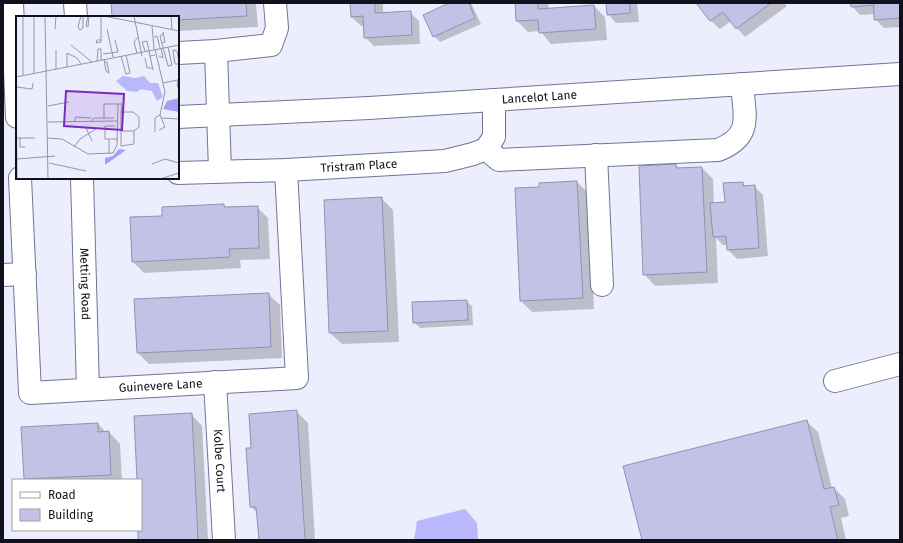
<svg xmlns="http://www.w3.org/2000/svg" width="903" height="543" viewBox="0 0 903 543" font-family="'Fira Sans',sans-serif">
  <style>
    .green { fill: #b9b8fc }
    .shadow { fill: #0003 }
    .building { fill: #c2c2e6; stroke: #9191b3 }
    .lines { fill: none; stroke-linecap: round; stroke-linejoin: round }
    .minor-casing { stroke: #737394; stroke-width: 24 }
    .minor { stroke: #fff; stroke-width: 22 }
    .labels { text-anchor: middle; stroke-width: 3; stroke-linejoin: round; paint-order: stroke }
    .street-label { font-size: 12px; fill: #11111d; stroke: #fff }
    .inset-road { fill: none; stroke: #9596a3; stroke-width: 1 }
    .view { fill: #7b2cbf; fill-opacity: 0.15; stroke: #7b2cbf; stroke-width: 2 }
    .inset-edge { fill: none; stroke: #11111d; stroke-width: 2 }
  </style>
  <rect width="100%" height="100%" fill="#edeefd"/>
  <polygon class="green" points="465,509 477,523 478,540 414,540 417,521"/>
  <g class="shadow">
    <polygon points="112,3 256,3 258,27 178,31 178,17 113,17"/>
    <polygon points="351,3 383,3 383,14 410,12 419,21 420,44 374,46 365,37 365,25 361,26 352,17"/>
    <polygon points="452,3 471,3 481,24 440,42 434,36"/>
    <polygon points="516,3 548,3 549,9 594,6 605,17 607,40 551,44 540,31 528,32 517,21"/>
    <polygon points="607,3 637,3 639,22 616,23 608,14"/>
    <polygon points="697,3 784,3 787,6 745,37 731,21 720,29 711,21"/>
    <polygon points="851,3 900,3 900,27 884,28 875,19 875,14 860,15 852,6"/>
    <polygon points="676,165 679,169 702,168 713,179 714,204 726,202 743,183 746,187 754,186 763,195 768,256 737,259 728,250 728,245 723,245 716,238 718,283 655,286 644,274"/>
    <polygon points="577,182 588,193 594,309 532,312 521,301 540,188"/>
    <polygon points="381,198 393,210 399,342 342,344 330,333"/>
    <polygon points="224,205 227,208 257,207 268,218 270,259 240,260 241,268 144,273 133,262 163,217 163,208"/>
    <polygon points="268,294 280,305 282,358 149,364 138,353 136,300"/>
    <polygon points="466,301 472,306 473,325 420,328 414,322"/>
    <polygon points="297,412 308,423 315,540 260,540 258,513 251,507 252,449"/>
    <polygon points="191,414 202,426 208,540 139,540 139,530 141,530 141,480 138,480"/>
    <polygon points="806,421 818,432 832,488 834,488 845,499 849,516 841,518 846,540 643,540"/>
    <polygon points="98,424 106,432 109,432 120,444 122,480 26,480 25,479"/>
  </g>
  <g class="building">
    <polygon points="111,3 246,3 247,16 178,20 178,17 112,17"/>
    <polygon points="350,3 375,3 375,13 411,11 412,35 364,38 363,16 351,17"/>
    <polygon points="449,3 469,3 475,18 433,37 423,15"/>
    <polygon points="515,3 538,3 538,9 594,5 596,29 539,33 538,20 516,21"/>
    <polygon points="606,3 630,3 630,13 607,15"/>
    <polygon points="696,3 771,3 736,29 723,12 710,21"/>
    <polygon points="850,3 900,3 900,18 874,20 874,5 851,7"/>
    <polygon points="676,164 676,168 702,167 707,272 643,275 639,166"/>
    <polygon points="577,181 583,298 520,301 515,188 539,187 539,183"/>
    <polygon points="743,182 743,186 755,185 759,248 727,250 726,236 713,237 710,203 725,202 723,183"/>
    <polygon points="382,197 388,331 329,333 324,200"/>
    <polygon points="224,204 224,207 258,206 259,248 229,249 230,257 132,262 130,217 162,216 162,207"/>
    <polygon points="269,293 271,347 137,353 134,299"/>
    <polygon points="467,300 468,320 413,323 412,302"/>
    <polygon points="297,410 305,540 259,540 256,507 250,507 246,448 251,448 249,414"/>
    <polygon points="192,413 198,540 138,540 138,530 141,530 141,480 137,480 134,416"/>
    <polygon points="807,420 824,489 834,487 839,505 830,507 838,540 642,540 623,466"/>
    <polygon points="98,423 98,432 109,431 111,475 24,479 21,427"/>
  </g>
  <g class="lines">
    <defs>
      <g id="minor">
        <polyline points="12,3 17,117"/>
        <polyline points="75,3 76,17"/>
        <polyline points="216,51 220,171"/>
        <polyline points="178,53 216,51 271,45 277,28 275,3"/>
        <path id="s1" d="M178 117 369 108 900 74"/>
        <path d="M486 149 499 160 718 150C754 136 744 115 742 84"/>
        <polyline points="596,155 602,285"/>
        <path id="s2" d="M178 173 286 170 445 161 473 154 486 149 494 137V100"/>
        <path id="s3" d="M20 178 30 393 297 378 286 170"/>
        <path id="s4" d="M82 178 88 389"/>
        <polyline points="3,275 25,274"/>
        <polyline points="835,381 900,364"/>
        <path id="s5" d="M215 382 224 540"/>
      </g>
    </defs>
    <use href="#minor" class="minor-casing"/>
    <use href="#minor" class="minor"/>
  </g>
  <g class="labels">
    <g class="street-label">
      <text dy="4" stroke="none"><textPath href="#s1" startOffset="362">Lancelot Lane</textPath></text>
      <text dy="4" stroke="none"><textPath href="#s2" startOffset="181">Tristram Place</textPath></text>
      <text dy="4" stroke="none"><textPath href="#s4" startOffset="106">Metting Road</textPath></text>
      <text dy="4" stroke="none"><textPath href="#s3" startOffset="346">Guinevere Lane</textPath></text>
      <text dy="4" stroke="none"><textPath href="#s5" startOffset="79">Kolbe Court</textPath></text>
    </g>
  </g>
  <g transform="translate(16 16)">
    <rect width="163" height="163" fill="#edeefd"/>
    <path d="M107 60 119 62 128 60 134 67H142L147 81 141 85 136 75 125 73 121 76 111 75 100 65Z" fill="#b9b8fc"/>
    <path d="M163 82V96L147 93 151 85ZM103 133 110 134 89 149V142L97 140Z" fill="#a4a0f3"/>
    <path class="inset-road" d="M29 0 32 163M65 0 62 11 64 14 67 12V0M72 0 70 10 72 11 73 0M88 0 163 15V18M118 0 126 40M155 0 156 14M136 10 138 33M39 13 40 0M91 13 97 41M147 18 144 20 152 50 156 49 152 31M138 21 141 20 144 32M85 24H81L80 27 85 26V0M146 27 149 26 147 16M55 29 76 46M139 33 149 76 144 99M40 34V53M129 35 126 26 131 25 134 40 139 39M121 37 118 26 122 21M87 38 102 36 99 24M105 40 110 58 114 57 110 39M134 40 137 54M143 40 147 42 145 32M129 42 131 52H137M88 43 90 55 93 57 91 46H89M81 45 82 33H85V44M163 46 161 35 157 34 159 48H163M51 51V37L61 42 65 48M18 57V0M7 60V0M0 61 163 29M163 61 161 68 163 75M0 63 1 163M147 67 162 64M0 71 16 73 17 67M32 90 53 86M105 96H117L123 101V111L118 115M88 102V88H106L105 96V130L118 128V115H105M145 102 163 103M75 105 78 102H98M32 106 102 105M58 106 60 101 75 102M99 110H89V123H102M70 112 76 125M143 114 149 111 144 99M139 116V102L144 99M1 122H19M4 122V131H9M32 122 46 123 72 138 97 137 101 129 102 88M93 123V138M58 131 64 123 80 113M1 143 39 140M33 147 70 155M136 148 149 143 163 147M144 163 163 157"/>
    <path class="view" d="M50 75 108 78 106 114 48 110Z"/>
    <rect width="163" height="163" class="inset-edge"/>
  </g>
  <rect width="903" height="543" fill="none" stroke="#11111d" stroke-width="8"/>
  <rect x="12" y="479" width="130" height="52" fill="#ffffff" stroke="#a0a0a5"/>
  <rect x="20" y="492" width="20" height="6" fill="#ffffff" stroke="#a0a0a5"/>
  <text x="48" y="499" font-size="12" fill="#11111d">Road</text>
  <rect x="20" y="509" width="20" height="12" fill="#c2c2e6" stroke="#a0a0a5"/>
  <text x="48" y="519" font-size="12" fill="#11111d">Building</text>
</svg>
